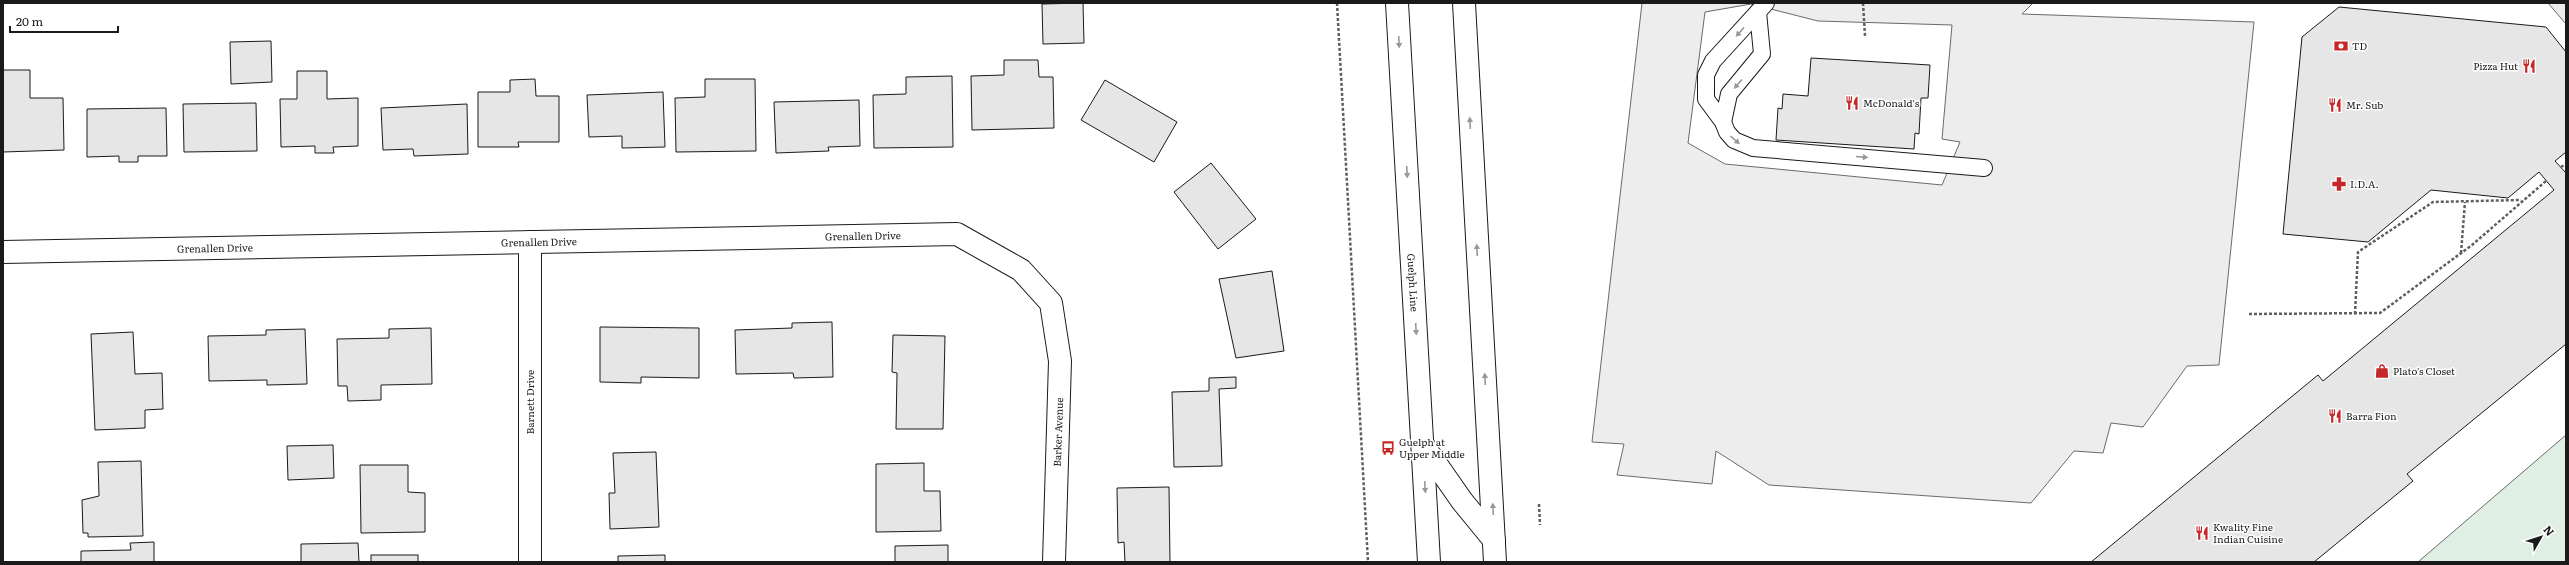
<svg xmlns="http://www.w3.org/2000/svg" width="2569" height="565" viewBox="0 0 2569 565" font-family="Literata,serif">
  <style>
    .green { fill: #e0efe3; stroke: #6a6a6a }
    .parking { fill: #ededed; stroke: #6a6a6a; fill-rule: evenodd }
    .building { fill: #e6e6e6; stroke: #1a1a1a }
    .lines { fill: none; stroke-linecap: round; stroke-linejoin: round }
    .lane-casing { stroke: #1a1a1a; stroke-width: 18 }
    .street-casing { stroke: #1a1a1a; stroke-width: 24 }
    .secondary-casing { stroke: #1a1a1a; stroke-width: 24 }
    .path { stroke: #5f5f5f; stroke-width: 2.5; stroke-dasharray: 3 2; stroke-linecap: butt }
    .lane { stroke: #fff; stroke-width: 16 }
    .street { stroke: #fff; stroke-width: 22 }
    .secondary { stroke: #fff; stroke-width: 22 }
    .oneway { fill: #989898 }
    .labels { text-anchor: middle; stroke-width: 3; stroke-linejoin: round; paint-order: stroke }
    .poi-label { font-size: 10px; fill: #1a1a1a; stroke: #fff; text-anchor: start }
    .street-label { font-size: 10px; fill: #1a1a1a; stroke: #fff }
  </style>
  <rect width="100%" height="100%" fill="#fff"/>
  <polygon class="green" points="2566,435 2566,562 2418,562"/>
  <g class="parking">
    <path d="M1642 3H2033L2022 14 2254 22 2219 365 2187 366 2143 427 2111 423 2103 453 2074 451 2031 503 1769 485 1716 451 1712 484 1617 475 1624 444 1592 442ZM1751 4 1818 21 1952 25 1942 139 1960 142 1942 185 1725 164 1688 143 1705 12Z"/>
    <polygon points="2548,3 2566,3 2566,24"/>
  </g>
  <g class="building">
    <polygon points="1083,3 1084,43 1043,44 1042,4"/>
    <polygon points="2339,7 2546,27 2566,52 2566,152 2555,161 2566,173 2566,344 2407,474 2413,481 2314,562 2091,562 2318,375 2323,381 2554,190 2539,172 2508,198 2431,190 2368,242 2283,234 2302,37"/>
    <polygon points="271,41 272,82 231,84 230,42"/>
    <polygon points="1811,58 1930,65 1928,98 1921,98 1919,134 1915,133 1914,149 1776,140 1778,108 1782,109 1783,94 1808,96"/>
    <polygon points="1004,60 1038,60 1039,77 1053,77 1054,128 972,130 971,76 1004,75"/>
    <polygon points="3,70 30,70 30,98 63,98 64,150 3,152"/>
    <polygon points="297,71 327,71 327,99 358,98 358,146 333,147 334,153 315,153 315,146 281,147 280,99 297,99"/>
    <polygon points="952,76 953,147 874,148 873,95 906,94 906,77"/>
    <polygon points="535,79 536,96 559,96 559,142 518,142 519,147 478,147 478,92 510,92 510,80"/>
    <polygon points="705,79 755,79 756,151 676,152 675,98 705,97"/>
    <polygon points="1105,80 1177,122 1154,162 1081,120"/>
    <polygon points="663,92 665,147 622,148 622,136 589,137 587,95"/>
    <polygon points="859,100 860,146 828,147 829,151 776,153 774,102"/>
    <polygon points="256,103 257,151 184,152 183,104"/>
    <polygon points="467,104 468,154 414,156 413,149 383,150 381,108"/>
    <polygon points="166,108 167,156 138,156 138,162 119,162 119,156 87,157 87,109"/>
    <polygon points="1211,163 1256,219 1218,249 1174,192"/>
    <polygon points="1272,271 1284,351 1236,358 1219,279"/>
    <polygon points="832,322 833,377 794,378 793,373 736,374 735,330 792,328 792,323"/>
    <polygon points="600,327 699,328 699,378 641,377 641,383 600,382"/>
    <polygon points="431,328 432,384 381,385 381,400 348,401 347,386 338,386 337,339 389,338 389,329"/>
    <polygon points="305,329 307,384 267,385 267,380 209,381 208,336 266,335 266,330"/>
    <polygon points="133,332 135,374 162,373 163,409 145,410 145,428 95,430 91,334"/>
    <polygon points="893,335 945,336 943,429 896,429 897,373 892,372"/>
    <polygon points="1236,377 1236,388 1219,389 1222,466 1174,467 1172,392 1209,391 1209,378"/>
    <polygon points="333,445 334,478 288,480 287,446"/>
    <polygon points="656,452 659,527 610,529 609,493 615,493 613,453"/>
    <polygon points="141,461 143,536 88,537 88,533 83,533 82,500 99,496 98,462"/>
    <polygon points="924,463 924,491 940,491 941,531 876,532 876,464"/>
    <polygon points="360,465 408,465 408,492 425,493 425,532 361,533"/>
    <polygon points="1169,487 1170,562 1125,562 1124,542 1118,543 1117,488"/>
    <polygon points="154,542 154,562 81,562 81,551 131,550 130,543"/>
    <polygon points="358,543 359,562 301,562 301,544"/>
    <polygon points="948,545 948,562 895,562 895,546"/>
    <rect x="371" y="555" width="47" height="7"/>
    <polygon points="665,555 665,562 618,562 618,556"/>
  </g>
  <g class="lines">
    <defs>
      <g id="lane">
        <polyline points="1766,3 1713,61 1706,75 1706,99 1723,122 1727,132 1734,140 1753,148 1984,168"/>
        <polyline points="1723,122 1729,94 1762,54 1758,12"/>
      </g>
      <g id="street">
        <polyline points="530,242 530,562"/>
        <path id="s1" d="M3 252 957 234 1021 270 1051 303 1060 361 1054 562"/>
      </g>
      <g id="secondary">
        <path id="s2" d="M1397 3 1429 562"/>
        <polyline points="1464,3 1495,562"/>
        <polyline points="1423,445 1462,501 1494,540"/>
      </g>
    </defs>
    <use href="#lane" class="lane-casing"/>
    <use href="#street" class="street-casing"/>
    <use href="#secondary" class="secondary-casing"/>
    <g class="path">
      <polyline points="1337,3 1368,562"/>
      <polyline points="1863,3 1865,36"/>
      <polyline points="2561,167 2566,164"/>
      <polyline points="2461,253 2465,202"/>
      <polyline points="2249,314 2380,313 2472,245 2546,181"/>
      <polyline points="2355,314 2358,252 2433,202 2521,200"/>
      <polyline points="1539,504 1540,525"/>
    </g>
    <use href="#lane" class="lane"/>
    <use href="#street" class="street"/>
    <use href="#secondary" class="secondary"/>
  </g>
  <defs><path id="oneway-solid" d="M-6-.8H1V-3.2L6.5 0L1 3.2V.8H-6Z"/></defs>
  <g class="oneway">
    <use href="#oneway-solid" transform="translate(1740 32) rotate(132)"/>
    <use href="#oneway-solid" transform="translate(1399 42) rotate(87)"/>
    <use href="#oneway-solid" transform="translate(1738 84) rotate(130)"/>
    <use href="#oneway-solid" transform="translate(1470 123) rotate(-93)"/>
    <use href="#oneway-solid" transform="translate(1735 140) rotate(40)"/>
    <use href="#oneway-solid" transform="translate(1862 157) rotate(5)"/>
    <use href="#oneway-solid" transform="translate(1407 172) rotate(87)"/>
    <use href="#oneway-solid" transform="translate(1477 250) rotate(-93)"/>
    <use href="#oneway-solid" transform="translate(1416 329) rotate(87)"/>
    <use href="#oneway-solid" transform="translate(1485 379) rotate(-93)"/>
    <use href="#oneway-solid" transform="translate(1425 487) rotate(87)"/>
    <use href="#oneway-solid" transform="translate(1493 509) rotate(-93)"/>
  </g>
  <defs>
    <symbol id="bank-bare" viewBox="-9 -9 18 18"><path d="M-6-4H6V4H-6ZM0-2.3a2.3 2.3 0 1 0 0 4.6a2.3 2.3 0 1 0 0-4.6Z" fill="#c62828" stroke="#fff" stroke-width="2.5" paint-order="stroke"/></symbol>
    <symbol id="restaurant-bare" viewBox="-9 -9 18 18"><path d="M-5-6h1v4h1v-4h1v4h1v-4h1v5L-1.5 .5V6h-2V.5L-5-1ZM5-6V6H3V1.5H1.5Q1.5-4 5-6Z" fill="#c62828" stroke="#fff" stroke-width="2.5" paint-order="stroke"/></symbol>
    <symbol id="pharmacy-bare" viewBox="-9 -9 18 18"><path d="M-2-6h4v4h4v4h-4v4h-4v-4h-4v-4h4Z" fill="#c62828" stroke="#fff" stroke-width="2.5" paint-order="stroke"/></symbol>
    <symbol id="shop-bare" viewBox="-9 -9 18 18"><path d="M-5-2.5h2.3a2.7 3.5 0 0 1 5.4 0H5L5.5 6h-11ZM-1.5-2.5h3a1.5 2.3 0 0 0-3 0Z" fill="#c62828" stroke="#fff" stroke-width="2.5" paint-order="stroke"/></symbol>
    <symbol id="bus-bare" viewBox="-9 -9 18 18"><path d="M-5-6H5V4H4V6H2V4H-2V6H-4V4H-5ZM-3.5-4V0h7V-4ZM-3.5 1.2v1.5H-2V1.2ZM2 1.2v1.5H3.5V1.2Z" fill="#c62828" stroke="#fff" stroke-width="2.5" paint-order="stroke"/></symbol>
  </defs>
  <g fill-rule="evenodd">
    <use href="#bank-bare" x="2331" y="36" width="20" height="20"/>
    <use href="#restaurant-bare" x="2519" y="56" width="20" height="20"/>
    <use href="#restaurant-bare" x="1842" y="93" width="20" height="20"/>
    <use href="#restaurant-bare" x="2325" y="95" width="20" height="20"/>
    <use href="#pharmacy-bare" x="2329" y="174" width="20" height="20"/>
    <use href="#shop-bare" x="2372" y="361" width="20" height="20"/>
    <use href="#restaurant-bare" x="2325" y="406" width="20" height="20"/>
    <use href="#bus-bare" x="1378" y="438" width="20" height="20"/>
    <use href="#restaurant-bare" x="2192" y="523" width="20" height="20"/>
  </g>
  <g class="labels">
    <g class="poi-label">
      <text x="2352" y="50">TD</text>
      <text x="2518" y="70" text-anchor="end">Pizza Hut</text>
      <text x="1863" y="107">McDonald's</text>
      <text x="2346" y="109">Mr. Sub</text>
      <text x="2350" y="188">I.D.A.</text>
      <text x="2393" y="375">Plato's Closet</text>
      <text x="2346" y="420">Barra Fion</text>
      <text x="1399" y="446">Guelph at<tspan x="1399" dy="12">Upper Middle</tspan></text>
      <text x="2213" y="531">Kwality Fine<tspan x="2213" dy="12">Indian Cuisine</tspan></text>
    </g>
    <g class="street-label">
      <text dy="4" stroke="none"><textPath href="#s1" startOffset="860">Grenallen Drive</textPath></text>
      <text dy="4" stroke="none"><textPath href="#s1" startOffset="536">Grenallen Drive</textPath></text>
      <text dy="4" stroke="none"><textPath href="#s1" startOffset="212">Grenallen Drive</textPath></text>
      <text dy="4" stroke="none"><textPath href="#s2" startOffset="280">Guelph Line</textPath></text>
      <text transform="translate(530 402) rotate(-90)" y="4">Barnett Drive</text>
      <text transform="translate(1058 432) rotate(-88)" y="4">Barker Avenue</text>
    </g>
  </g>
  <rect width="2569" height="565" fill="none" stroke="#1a1a1a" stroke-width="8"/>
  <g transform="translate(2541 537) rotate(51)" stroke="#ffffff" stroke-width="3" paint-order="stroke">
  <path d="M0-3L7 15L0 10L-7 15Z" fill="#1a1a1a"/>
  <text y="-6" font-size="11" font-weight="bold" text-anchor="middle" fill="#1a1a1a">N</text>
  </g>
  <path d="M10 26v6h108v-6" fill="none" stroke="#1a1a1a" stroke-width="2"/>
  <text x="16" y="26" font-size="12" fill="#1a1a1a" stroke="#ffffff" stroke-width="3" paint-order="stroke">20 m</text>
</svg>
